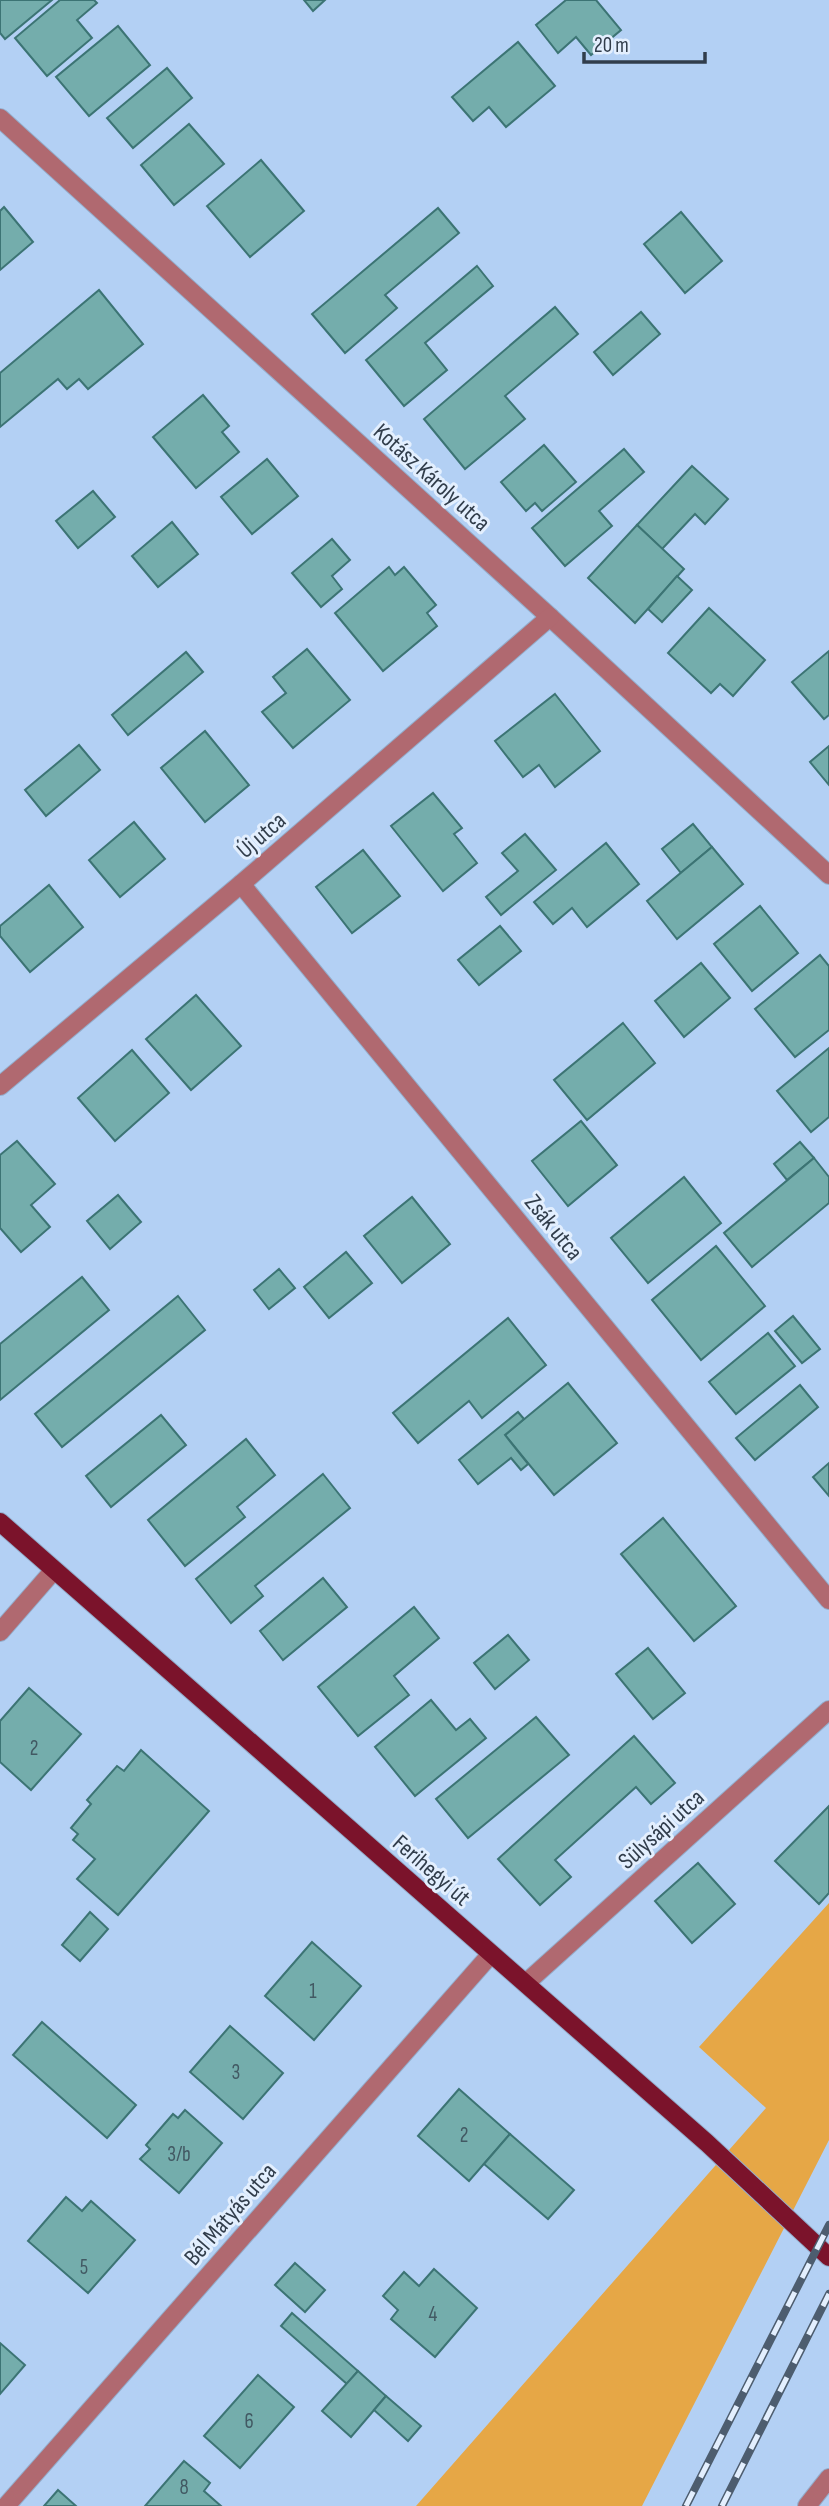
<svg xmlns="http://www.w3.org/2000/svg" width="829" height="2506" viewBox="0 0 829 2506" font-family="'Sofia Sans Condensed',sans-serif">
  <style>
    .green { fill: #e6a746 }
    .building { fill: #74adac; stroke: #3c7474; stroke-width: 2 }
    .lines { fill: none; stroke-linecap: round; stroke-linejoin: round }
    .minor-casing { stroke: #94adcb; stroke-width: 20 }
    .major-casing { stroke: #94adcb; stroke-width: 20 }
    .minor { stroke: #b06970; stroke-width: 18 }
    .major { stroke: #7b132b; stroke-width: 18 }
    .rail-casing { stroke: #4d5d6f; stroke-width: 8 }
    .rail { stroke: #e3effe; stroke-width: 5; stroke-dasharray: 16; stroke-linecap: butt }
    .labels { text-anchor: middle; stroke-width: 6; stroke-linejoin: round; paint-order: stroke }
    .number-label { font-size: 21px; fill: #425963 }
    .street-label { font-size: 24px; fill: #313d4b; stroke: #e3effe }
  </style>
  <rect width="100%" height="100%" fill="#b3d0f4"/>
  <polygon class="green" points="829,1903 829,2140 642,2506 416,2506 766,2108 699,2047"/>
  <g class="building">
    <polygon points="0,0 52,0 5,39 0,33"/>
    <polygon points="60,0 94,0 97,3 77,20 92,38 47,76 15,38"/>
    <polygon points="304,0 325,0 313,11"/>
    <polygon points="566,0 596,0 621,30 591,55 576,37 558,53 536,25"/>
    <polygon points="118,26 150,65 89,116 56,77"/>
    <polygon points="518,42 555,86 506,127 489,107 473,121 452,97"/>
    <polygon points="167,68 192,98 133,148 107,118"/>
    <polygon points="189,124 224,164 174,205 141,165"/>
    <polygon points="261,160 304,211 250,257 207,206"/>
    <polygon points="4,207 33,242 0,270 0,211"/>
    <polygon points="438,208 459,233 385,295 397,308 345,353 312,314"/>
    <polygon points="681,212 722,261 685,293 644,244"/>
    <polygon points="477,266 493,286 425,343 447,370 404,406 366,360"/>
    <polygon points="99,290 143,344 88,389 79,379 67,389 58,379 0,427 0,373"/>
    <polygon points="555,307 578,334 505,396 525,419 465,469 424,419"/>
    <polygon points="641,312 660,334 613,375 594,352"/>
    <polygon points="203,395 229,426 222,432 239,452 196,488 153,437"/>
    <polygon points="544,445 576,482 542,511 535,503 526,511 501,482"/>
    <polygon points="624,449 644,472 599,511 612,526 565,566 532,528"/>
    <polygon points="267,459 298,496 252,534 221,497"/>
    <polygon points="692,466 728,499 705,524 695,514 662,549 637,525"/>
    <polygon points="93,491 115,517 78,548 56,521"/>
    <polygon points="172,522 198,554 158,587 132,556"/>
    <polygon points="637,525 684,569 635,623 588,578"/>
    <polygon points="332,539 350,560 332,576 342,589 321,607 292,573"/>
    <polygon points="389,567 395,575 404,567 436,605 427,613 437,626 383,671 335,613"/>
    <polygon points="677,576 692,590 662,622 648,609"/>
    <polygon points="709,608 765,660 733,696 720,684 711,693 668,653"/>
    <polygon points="307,649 350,700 293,748 262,712 286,693 273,677"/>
    <polygon points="829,651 829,715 824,719 792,682"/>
    <polygon points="186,652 203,672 128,735 112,715"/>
    <polygon points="555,694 600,751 555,787 539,765 523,777 495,741"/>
    <polygon points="205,731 249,785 205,822 161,768"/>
    <polygon points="79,745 100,770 46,816 25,790"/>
    <polygon points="829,746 829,785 810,762"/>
    <polygon points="433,793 462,828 454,834 477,863 443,891 391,826"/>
    <polygon points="134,822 165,859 120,897 89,860"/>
    <polygon points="693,824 712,847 681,873 662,849"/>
    <polygon points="525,834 556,870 501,915 486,897 518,871 502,853"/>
    <polygon points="606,843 639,884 587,927 572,908 553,924 534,902"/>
    <polygon points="712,847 743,884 677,939 647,901"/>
    <polygon points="363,850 400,896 352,933 316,887"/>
    <polygon points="49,885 83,927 30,972 0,936 0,926"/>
    <polygon points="760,906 798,953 752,991 714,944"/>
    <polygon points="500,926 521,951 479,985 458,960"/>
    <polygon points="820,955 829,966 829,1030 795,1057 755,1009"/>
    <polygon points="701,963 730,998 684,1037 655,1001"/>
    <polygon points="196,995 241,1046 191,1090 146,1039"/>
    <polygon points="623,1023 655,1063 587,1120 554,1080"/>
    <polygon points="829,1048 829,1117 811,1132 777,1091"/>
    <polygon points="132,1050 169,1093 115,1141 78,1098"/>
    <polygon points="581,1121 617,1165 568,1206 532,1161"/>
    <polygon points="17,1141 55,1184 31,1205 50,1227 21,1252 0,1228 0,1155"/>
    <polygon points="800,1142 814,1158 787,1180 774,1164"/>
    <polygon points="814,1158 829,1177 829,1203 752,1267 724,1233"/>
    <polygon points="684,1177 721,1223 648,1283 611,1238"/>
    <polygon points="118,1195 141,1222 110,1249 87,1221"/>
    <polygon points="412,1197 450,1244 402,1283 364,1236"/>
    <polygon points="716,1246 765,1306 701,1360 652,1300"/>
    <polygon points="346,1252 372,1283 329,1318 304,1287"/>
    <polygon points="279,1269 295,1288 269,1309 254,1290"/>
    <polygon points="82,1277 109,1310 0,1400 0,1344"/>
    <polygon points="178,1296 205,1330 62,1447 35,1414"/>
    <polygon points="793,1316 820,1349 802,1363 775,1331"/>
    <polygon points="508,1318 546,1365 482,1418 469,1401 418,1443 393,1413"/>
    <polygon points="768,1333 795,1366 736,1414 709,1382"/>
    <polygon points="568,1383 617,1443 554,1495 505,1435"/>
    <polygon points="800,1385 818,1407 755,1460 736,1438"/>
    <polygon points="518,1412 524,1419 505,1435 528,1464 521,1470 511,1458 478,1484 459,1460"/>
    <polygon points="161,1415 186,1445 111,1507 86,1476"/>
    <polygon points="246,1439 275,1475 237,1507 245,1517 185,1566 148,1520"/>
    <polygon points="829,1463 829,1496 813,1477"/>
    <polygon points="323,1474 350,1508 255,1586 263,1596 231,1623 196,1579"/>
    <polygon points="663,1518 736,1606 694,1641 621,1554"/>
    <polygon points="323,1578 347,1607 283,1660 260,1631"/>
    <polygon points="414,1607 439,1638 394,1676 409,1695 358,1736 318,1687"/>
    <polygon points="508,1635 529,1660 495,1689 474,1663"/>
    <polygon points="648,1648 685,1693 653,1719 616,1674"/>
    <polygon points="29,1688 81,1734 31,1790 0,1762 0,1721"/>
    <polygon points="431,1700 456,1730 470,1719 486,1738 415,1796 375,1747"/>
    <polygon points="536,1717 569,1755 468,1838 436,1799"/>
    <polygon points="634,1736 675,1783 651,1804 636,1787 555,1860 571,1877 540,1905 498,1859"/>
    <polygon points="141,1750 209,1811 118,1915 77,1879 95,1859 73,1840 78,1834 71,1828 91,1804 87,1800 117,1766 124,1771"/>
    <polygon points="829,1806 829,1893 819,1904 775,1861"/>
    <polygon points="698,1863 735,1904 692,1943 655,1901"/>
    <polygon points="90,1912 108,1929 80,1961 62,1945"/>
    <polygon points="312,1942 361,1986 314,2040 265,1996"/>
    <polygon points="42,2022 136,2105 107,2138 13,2055"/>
    <polygon points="230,2026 283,2073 243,2119 190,2072"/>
    <polygon points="459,2089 510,2134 469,2181 418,2136"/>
    <polygon points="185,2110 222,2143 179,2193 140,2159 150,2149 146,2145 173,2114 178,2118"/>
    <polygon points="510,2134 574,2190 548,2219 484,2164"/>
    <polygon points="66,2197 82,2211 91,2201 135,2240 88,2293 28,2241"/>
    <polygon points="295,2263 325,2290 305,2312 275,2285"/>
    <polygon points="434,2269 477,2308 435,2357 391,2319 398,2310 383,2296 404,2272 419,2286"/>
    <polygon points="292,2313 358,2371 347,2384 281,2326"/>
    <polygon points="0,2343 25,2365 0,2394"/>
    <polygon points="358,2371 386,2396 351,2437 322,2411"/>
    <polygon points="258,2375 294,2407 240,2468 204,2436"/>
    <polygon points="386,2396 421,2426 408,2441 374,2410"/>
    <polygon points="184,2461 210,2483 204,2491 221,2506 145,2506"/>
    <polygon points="58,2490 76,2506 44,2506"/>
  </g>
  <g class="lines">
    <defs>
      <g id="minor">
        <polyline points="0,118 550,617 829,875"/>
        <polyline points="241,884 829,1600"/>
        <polyline points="0,1086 241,884 550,617"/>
        <polyline points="0,1632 54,1570"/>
        <polyline points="526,1983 829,1710"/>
        <polyline points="6,2506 491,1954"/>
        <polyline points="807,2506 829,2478"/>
      </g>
      <polyline id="major" points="0,1522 707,2143 829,2257"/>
    </defs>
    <use href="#minor" class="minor-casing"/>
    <use href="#major" class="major-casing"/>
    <use href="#minor" class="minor"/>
    <use href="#major" class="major"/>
    <defs>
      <g id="rail">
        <polyline points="686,2506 829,2225"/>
        <polyline points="722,2506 829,2294"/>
      </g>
    </defs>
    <use href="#rail" class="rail-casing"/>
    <use href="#rail" class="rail"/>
  </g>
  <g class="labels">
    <g class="number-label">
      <text x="34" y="1755">2</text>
      <text x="313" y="1998">1</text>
      <text x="236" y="2079">3</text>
      <text x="464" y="2142">2</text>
      <text x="179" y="2161">3/b</text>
      <text x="84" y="2274">5</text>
      <text x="433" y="2321">4</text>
      <text x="249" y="2428">6</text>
      <text x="184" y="2494">8</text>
    </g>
    <g class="street-label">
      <text transform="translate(432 477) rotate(42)" y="8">Kotász Károly utca</text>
      <text transform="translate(261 835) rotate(-41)" y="8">Új utca</text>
      <text transform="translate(554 1227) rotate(51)" y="8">Zsák utca</text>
      <text transform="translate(661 1829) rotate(-42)" y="8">Sülysápi utca</text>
      <text transform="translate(432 1870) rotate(41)" y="8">Ferihegyi út</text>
      <text transform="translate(230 2214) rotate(-49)" y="8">Bél Mátyás utca</text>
    </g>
  </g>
  <path d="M584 52v10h121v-10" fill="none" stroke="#313d4b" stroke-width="3.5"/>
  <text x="594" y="52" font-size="21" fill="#313d4b" stroke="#e3effe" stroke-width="5" paint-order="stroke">20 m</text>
</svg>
